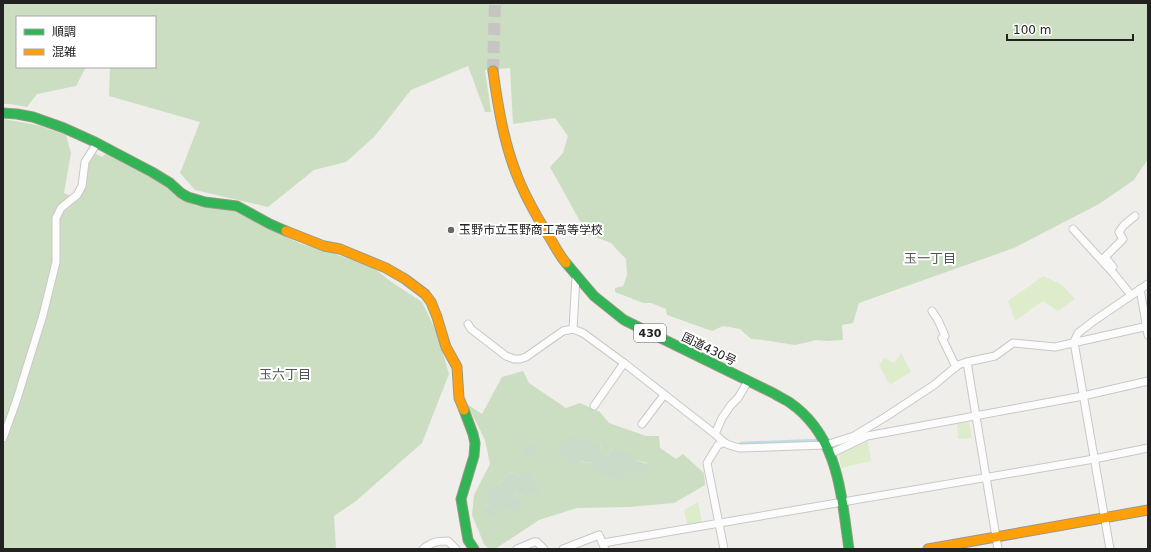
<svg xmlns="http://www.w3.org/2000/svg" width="1151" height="552" viewBox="0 0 1151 552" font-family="'DejaVu Sans','Noto Sans JP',sans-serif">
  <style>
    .grass { fill: #ddeccb }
    .forest { fill: #cbdec1; fill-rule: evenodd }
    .cemetery { fill: #cadbca }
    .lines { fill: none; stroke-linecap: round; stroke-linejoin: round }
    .stream { stroke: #bfdbe3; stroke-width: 2.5 }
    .highway-tunnel { stroke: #c7c5c3; stroke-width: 12; stroke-dasharray: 12 6; stroke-linecap: butt }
    .street-casing { stroke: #c9c8c7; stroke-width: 9 }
    .fast-casing { stroke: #999a82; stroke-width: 11 }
    .slow-casing { stroke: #999a82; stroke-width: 11 }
    .street { stroke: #fdfcfc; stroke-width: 7 }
    .fast { stroke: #30b455; stroke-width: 9 }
    .slow { stroke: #ff9f0a; stroke-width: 9 }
    .poi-dot { fill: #6a6968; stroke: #fff; stroke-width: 1.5 }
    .labels { text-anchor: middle; stroke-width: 4; stroke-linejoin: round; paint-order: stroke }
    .shield { fill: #fff; stroke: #646464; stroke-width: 1 }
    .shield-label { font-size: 11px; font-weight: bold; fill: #222 }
    .poi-label { font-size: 12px; fill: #222; stroke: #fff; text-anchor: start }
    .street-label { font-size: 12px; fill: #222; stroke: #fff }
    .neighbourhood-label { font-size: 13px; fill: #555; stroke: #fff }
  </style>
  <rect width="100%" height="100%" fill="#f0eeeb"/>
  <g class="grass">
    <polygon points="1043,276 1062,285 1075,299 1058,311 1043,301 1015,321 1008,301"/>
    <polygon points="901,353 911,372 890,385 879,365 884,358 894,363"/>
    <polygon points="957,423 969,423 972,438 958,439"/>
    <polygon points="868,441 871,461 841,468 839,453"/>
    <polygon points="698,502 702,523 687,525 684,510"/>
  </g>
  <g class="forest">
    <polygon points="3,3 1148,3 1148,159 1134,180 1099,204 1014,248 859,303 853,323 842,325 843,340 828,341 817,340 795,345 763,340 751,339 740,329 723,326 712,331 667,315 666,309 651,303 643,303 615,292 615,288 623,286 627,275 626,259 611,243 587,234 550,167 563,153 568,136 555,118 513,124 510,68 485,70 491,112 485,112 468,66 411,90 374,137 346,162 314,170 268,207 195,190 180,173 200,122 109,96 110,67 155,67 155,17 17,17 17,67 86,67 76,86 37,94 27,107 10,104 3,104"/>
    <polygon points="3,119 37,125 66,135 71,153 64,193 78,199 86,185 88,163 94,153 102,157 107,152 167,186 177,196 197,206 230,208 263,226 301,244 329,252 373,267 390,281 422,302 437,333 449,374 422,443 356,501 334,516 336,549 3,549"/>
    <path d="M523 371 529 383 566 408 580 403 600 412 609 423 646 436H659L660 448 676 459 683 454 704 473 705 485 674 503 629 507 577 508 539 520 495 549H489L484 544 472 515 474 495 490 464 485 440 467 404 482 414 502 377ZM600 444 602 453 609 455 612 449 634 460 648 463 630 471 580 461ZM510 472 521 476 525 497 516 492 514 495 523 505 503 506 483 513 486 505 489 506 491 503 498 485Z"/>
  </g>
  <g class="cemetery">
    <polygon points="571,437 600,444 602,453 609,455 612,449 630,454 634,460 648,464 643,475 630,471 623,480 592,471 591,463 581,461 576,466 571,465 558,453 563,440"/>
    <polygon points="535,443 539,454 526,458 522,448"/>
    <polygon points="528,471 537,482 540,496 529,492 525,497 516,492 514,495 524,505 515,513 503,506 494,519 482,513 486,505 489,506 491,503 487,494 492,487 498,485 510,472 521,476"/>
  </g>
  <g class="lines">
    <polyline class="stream" points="741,443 816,440"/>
    <polyline class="highway-tunnel" points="493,71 495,3"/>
    <defs>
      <g id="street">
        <polyline points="1073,229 1114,274 1131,295"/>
        <polyline points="1113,267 1105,257 1123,239 1119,232 1124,225 1135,216"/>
        <polyline points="1140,289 1148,335"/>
        <polyline points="932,311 938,320 945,336 942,338 956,367"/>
        <polyline points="468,324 471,329 506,356 514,359 520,359 526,357 563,331 573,329 576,276"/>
        <path d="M573 329 583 333 624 363 715 434C725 444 727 445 740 448L826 445 854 436 887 416 934 385 958 365 967 362 995 356 1013 343 1055 347 1148 326"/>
        <polyline points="967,362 998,549"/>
        <polyline points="594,406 624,363"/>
        <polyline points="642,424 664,395"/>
        <polyline points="715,434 722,418 731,405 738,398 748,381"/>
        <polyline points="3,438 16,402 43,315 56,262 56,218 61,208 77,195 82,186 85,162 97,143"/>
        <polyline points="723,443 718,445 707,463 724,549"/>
        <polyline points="830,454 867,436 1083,396 1148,381"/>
        <polyline points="603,543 1094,459 1148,448"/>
        <path d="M423 549C432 542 437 541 448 541L456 549"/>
        <polyline points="517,549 534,542 537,542 544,549"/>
        <polyline points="563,549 599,535 605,549"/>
        <polyline points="1110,549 1074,342 1078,333 1095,320 1148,284"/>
      </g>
      <g id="fast">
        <polyline points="3,113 17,114 33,117 64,128 95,142 152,172 170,183 181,193 188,197 205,202 237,206 270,224 286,231"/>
        <path d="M566 263 594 296 624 320 773 393C778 396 784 399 789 402 839 436 841 495 849 549"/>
        <polyline points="464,410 473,434 475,443 474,456 461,499 468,540 474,549"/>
      </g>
      <g id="slow">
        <path d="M493 71C498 107 504 144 518 178 526 198 537 217 548 235 554 244 559 255 566 263"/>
        <polyline points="286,231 324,246 340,249 386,268 405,279 425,294 431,302 437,317 446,347 457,367 459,398 464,410"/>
        <polyline points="928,549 1148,510"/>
      </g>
    </defs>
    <use href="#street" class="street-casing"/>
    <use href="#fast" class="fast-casing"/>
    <use href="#slow" class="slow-casing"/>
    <use href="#street" class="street"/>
    <use href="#fast" class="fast"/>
    <use href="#slow" class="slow"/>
  </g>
  <circle class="poi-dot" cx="451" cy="230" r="4"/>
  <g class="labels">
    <rect class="shield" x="634" y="324" width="32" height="18" rx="3"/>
    <g class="shield-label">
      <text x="650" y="337">430</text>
    </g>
    <g class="poi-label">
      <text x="459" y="234">玉野市立玉野商工高等学校</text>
    </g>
    <g class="street-label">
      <text transform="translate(709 349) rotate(26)" y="4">国道430号</text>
    </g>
    <g class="neighbourhood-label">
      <text x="930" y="263">玉一丁目</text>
      <text x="285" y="379">玉六丁目</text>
    </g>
  </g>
  <rect width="1151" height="552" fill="none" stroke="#222222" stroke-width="8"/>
  <rect x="16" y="16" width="140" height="52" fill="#ffffff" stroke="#a7a7a7"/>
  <rect x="24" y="29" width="20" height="6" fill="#30b455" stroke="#a7a7a7"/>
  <text x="52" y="36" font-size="12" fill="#222222">順調</text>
  <rect x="24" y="49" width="20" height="6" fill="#ff9f0a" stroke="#a7a7a7"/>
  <text x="52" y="56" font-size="12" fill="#222222">混雑</text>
  <path d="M1007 34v6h126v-6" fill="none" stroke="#222222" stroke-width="2"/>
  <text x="1013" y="34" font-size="12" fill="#222222" stroke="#ffffff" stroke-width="3" paint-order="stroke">100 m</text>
</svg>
